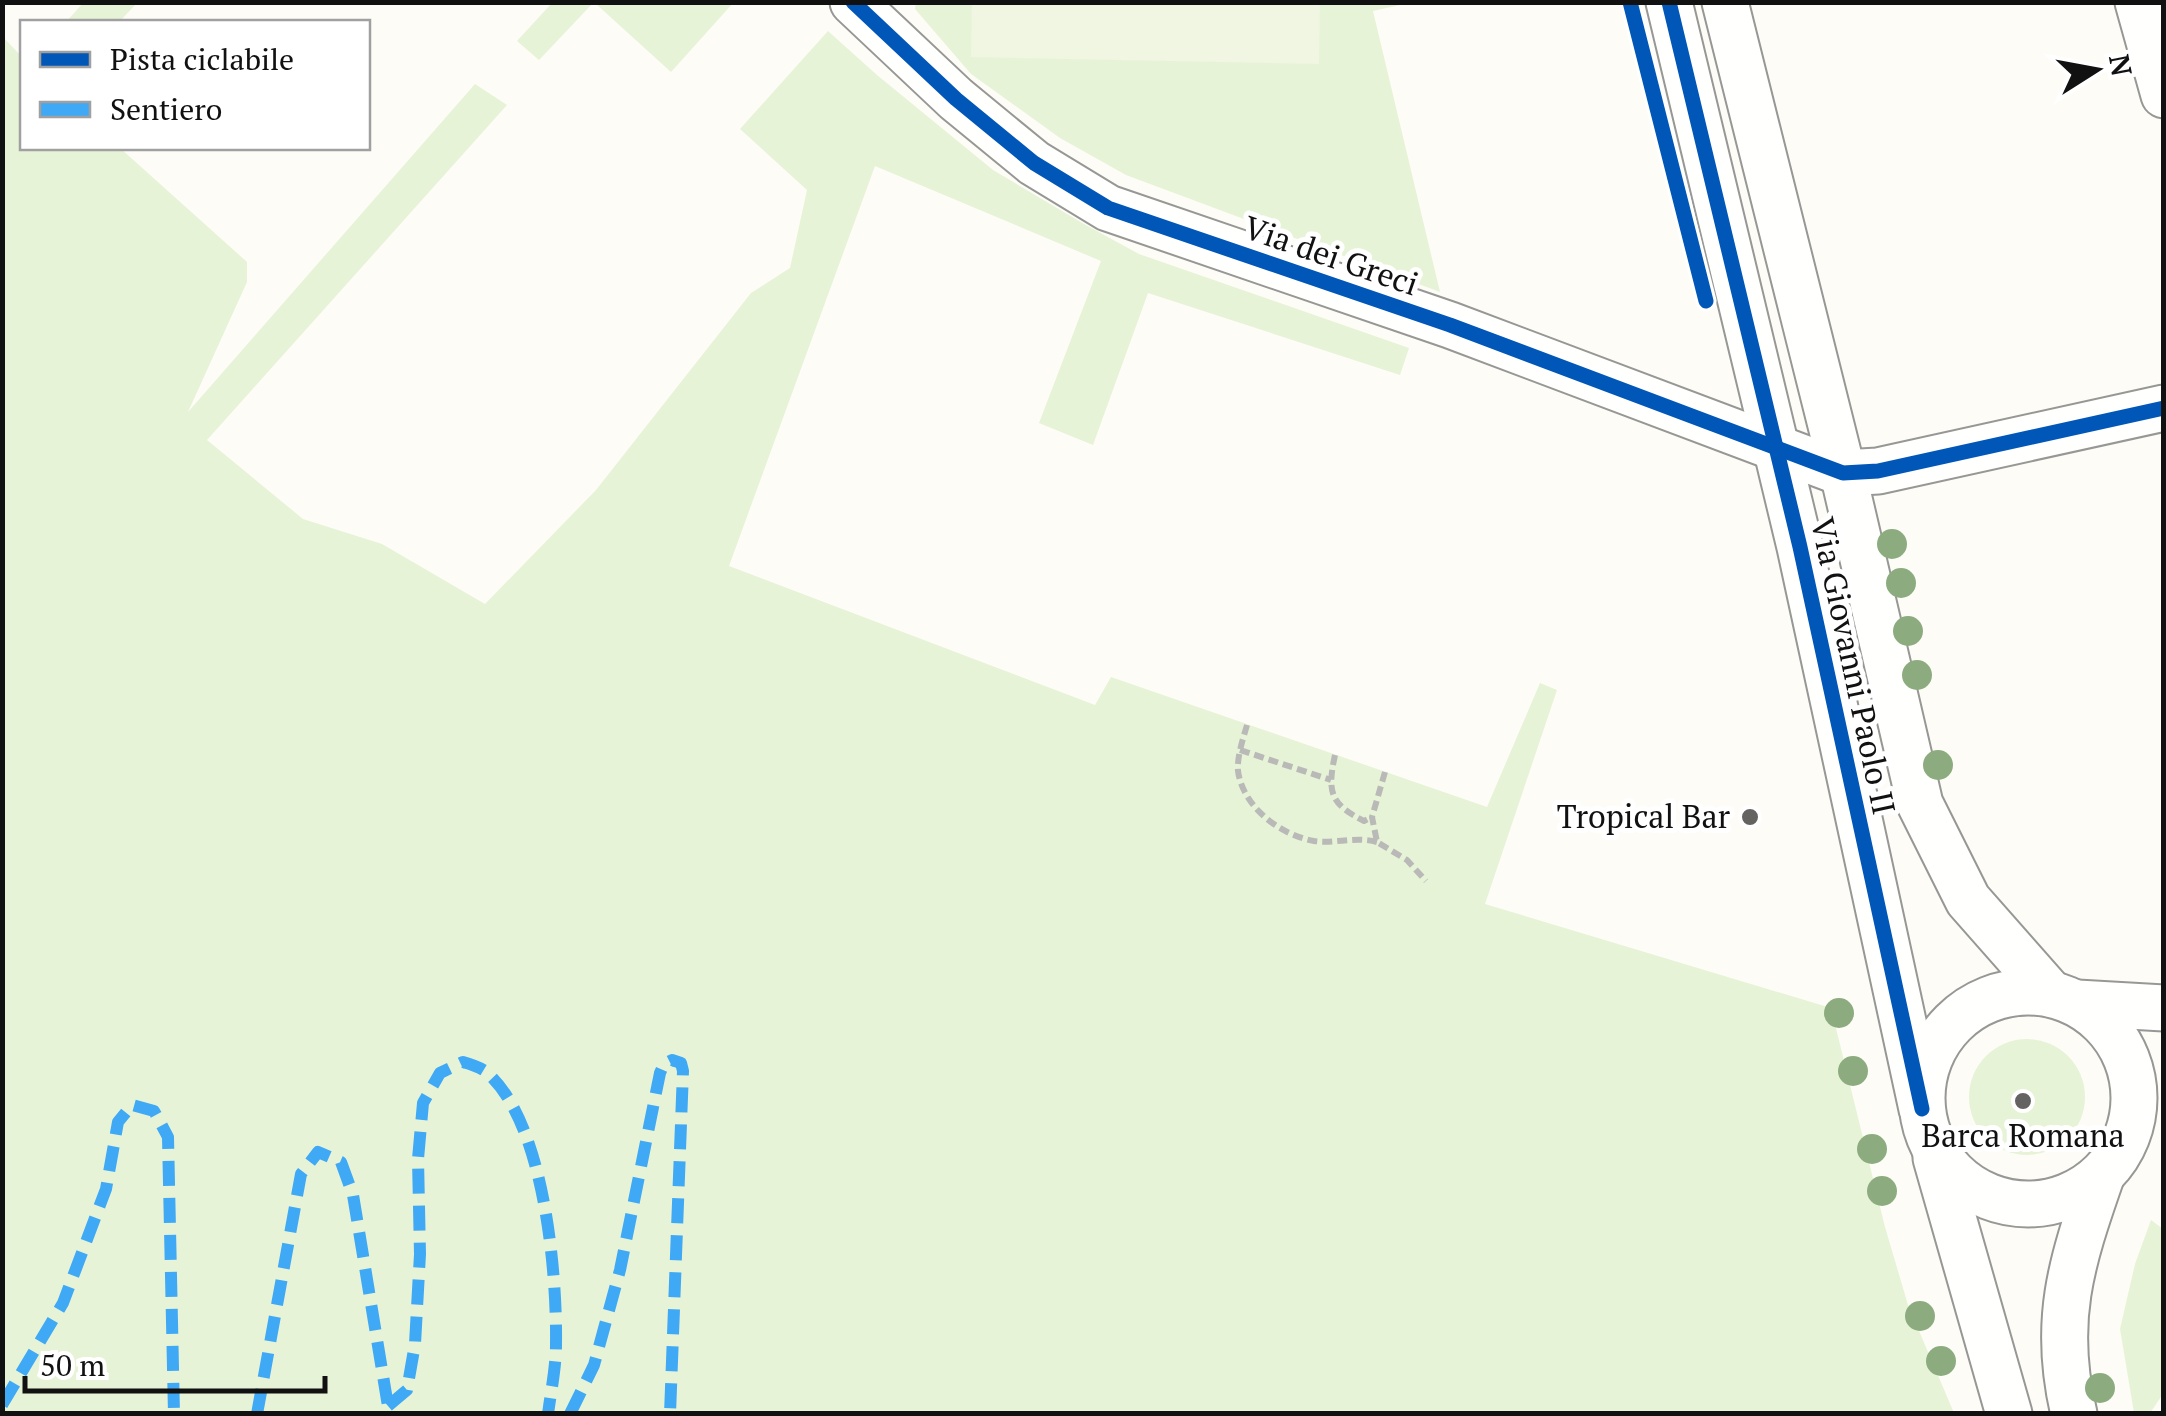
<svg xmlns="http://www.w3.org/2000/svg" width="2166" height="1416" viewBox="0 0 2166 1416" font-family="'PT Serif',serif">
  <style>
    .grass { fill: #e7f3d7 }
    .pitch { fill: #f0f6e1 }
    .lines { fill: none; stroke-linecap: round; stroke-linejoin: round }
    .minor-casing { stroke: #979795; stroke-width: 49 }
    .path { stroke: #b9b9b8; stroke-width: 6; stroke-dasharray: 10 5; stroke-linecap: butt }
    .minor { stroke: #fffffe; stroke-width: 45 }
    .quiet { stroke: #3fa9f5; stroke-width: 12; stroke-dasharray: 25 12; stroke-linecap: butt }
    .cycleway-casing { stroke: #fff; stroke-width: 21 }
    .cycleway { stroke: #0057b8; stroke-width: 15 }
    .tree { fill: #8cac80 }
    .poi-dot { fill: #646362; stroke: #fff; stroke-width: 4 }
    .labels { text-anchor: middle; stroke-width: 10; stroke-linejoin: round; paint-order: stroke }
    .street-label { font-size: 32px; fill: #111; stroke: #fff }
    .poi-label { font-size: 32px; fill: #111; stroke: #fff; text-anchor: end }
  </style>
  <rect width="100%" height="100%" fill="#fdfcf7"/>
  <g class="grass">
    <polygon points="84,2 137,2 137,3 119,22 66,22"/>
    <polygon points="916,2 1409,3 1373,11 1440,292 1126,175 1060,138 971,74 915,9"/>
    <polygon points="552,3 593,3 539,60 517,41"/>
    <polygon points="595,3 733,3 671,72"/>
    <polygon points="828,31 877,75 993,170 1084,224 1139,254 1409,348 1400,375 1148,293 1093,445 1039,423 1101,261 875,166 729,566 1095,705 1111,677 1487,807 1540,683 1557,690 1485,904 1831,1008 1885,1227 1908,1305 1954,1413 3,1413 3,37 22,57 22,148 120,148 247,262 247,282 188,412 475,84 507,105 207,440 303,519 382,544 485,604 596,490 751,293 790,268 807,190 740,129"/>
    <circle cx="2027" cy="1097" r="58"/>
    <polygon points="2151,1220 2163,1229 2163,1394 2150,1413 2134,1413 2120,1329 2135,1264"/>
  </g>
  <polygon class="pitch" points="972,3 1320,3 1319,64 971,57"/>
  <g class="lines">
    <defs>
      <g id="minor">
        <polyline points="853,2 956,99 1034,163 1108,208 1450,325 1843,473 1878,471 2164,408"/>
        <polyline points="1669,2 1800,547 1922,1109"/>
        <polyline points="1725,2 1843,473 1920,804 1968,900 2050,993"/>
        <polyline points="2138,2 2164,95"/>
        <circle cx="2028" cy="1098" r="106"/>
        <polyline points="2077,1003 2164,1008"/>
        <polyline points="1936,1158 2009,1414"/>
        <path d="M2074 1414C2052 1322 2071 1263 2101 1177"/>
      </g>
    </defs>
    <use href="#minor" class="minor-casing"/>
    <g class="path">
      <path d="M1247 725C1243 739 1237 756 1238 771 1243 807 1280 835 1314 841 1335 844 1356 836 1377 842"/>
      <polyline points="1240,750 1331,780"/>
      <path d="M1335 755C1327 792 1330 804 1364 821L1372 817"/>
      <polyline points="1385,772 1372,817 1377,842 1407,860 1426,881"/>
    </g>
    <use href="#minor" class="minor"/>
    <g class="quiet">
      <polyline points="2,1405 63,1303 106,1189 118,1122 132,1105 154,1111 168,1137 174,1414"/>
      <path d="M388 1406 407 1390 415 1344 420 1254 418 1159 423 1103 440 1073 463 1062C470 1064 479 1067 485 1071 544 1119 557 1271 556 1344 556 1367 551 1391 548 1414"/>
      <polyline points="257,1414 301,1174 318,1152 341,1162 353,1195 388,1406 385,1414"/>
      <polyline points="570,1414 594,1365 620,1270 660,1073 664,1064 672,1060 681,1063 683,1071 670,1414"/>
    </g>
    <defs>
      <g id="cycleway">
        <polyline points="853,2 956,99 1034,163 1108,208 1450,325 1843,473 1878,471 2164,408"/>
        <polyline points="1630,2 1706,301"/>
        <polyline points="1669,2 1800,547 1922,1109"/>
      </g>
    </defs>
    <use href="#cycleway" class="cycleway-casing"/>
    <use href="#cycleway" class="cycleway"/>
  </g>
  <g class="tree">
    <circle cx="1892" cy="544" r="15"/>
    <circle cx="1901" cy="583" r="15"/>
    <circle cx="1908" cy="631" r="15"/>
    <circle cx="1917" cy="675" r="15"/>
    <circle cx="1938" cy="765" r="15"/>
    <circle cx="1839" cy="1013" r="15"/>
    <circle cx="1853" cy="1071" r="15"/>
    <circle cx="1872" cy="1149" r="15"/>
    <circle cx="1882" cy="1191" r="15"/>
    <circle cx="1920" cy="1316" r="15"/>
    <circle cx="1941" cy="1361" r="15"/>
    <circle cx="2100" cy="1388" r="15"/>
  </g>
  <g class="poi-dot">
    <circle cx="1750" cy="817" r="10"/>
    <circle cx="2023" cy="1101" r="10"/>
  </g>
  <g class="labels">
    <g class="street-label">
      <text transform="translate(1331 256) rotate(19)" y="11">Via dei Greci</text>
      <text transform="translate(1853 666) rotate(78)" y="11">Via Giovanni Paolo II</text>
    </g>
    <g class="poi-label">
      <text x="1730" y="828">Tropical Bar</text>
      <text x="2023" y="1147" text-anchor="middle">Barca Romana</text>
    </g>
  </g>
  <rect width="2166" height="1416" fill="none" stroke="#111111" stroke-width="10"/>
  <rect x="20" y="20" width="350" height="130" fill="#ffffff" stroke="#a0a0a0" stroke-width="2.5"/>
  <rect x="40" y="52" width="50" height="15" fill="#0057b8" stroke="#a0a0a0" stroke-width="2.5"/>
  <text x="110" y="70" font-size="30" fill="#111111">Pista ciclabile</text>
  <rect x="40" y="102" width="50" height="15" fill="#3fa9f5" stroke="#a0a0a0" stroke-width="2.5"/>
  <text x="110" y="120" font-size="30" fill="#111111">Sentiero</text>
  <g transform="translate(2096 70) rotate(79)" stroke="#ffffff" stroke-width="8" paint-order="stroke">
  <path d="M0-8L18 38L0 25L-18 38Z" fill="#111111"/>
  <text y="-15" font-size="28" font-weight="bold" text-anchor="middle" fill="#111111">N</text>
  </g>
  <path d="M25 1376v15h300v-15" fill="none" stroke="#111111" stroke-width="5"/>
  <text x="40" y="1376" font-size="30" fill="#111111" stroke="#ffffff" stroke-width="8" paint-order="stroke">50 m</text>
</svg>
